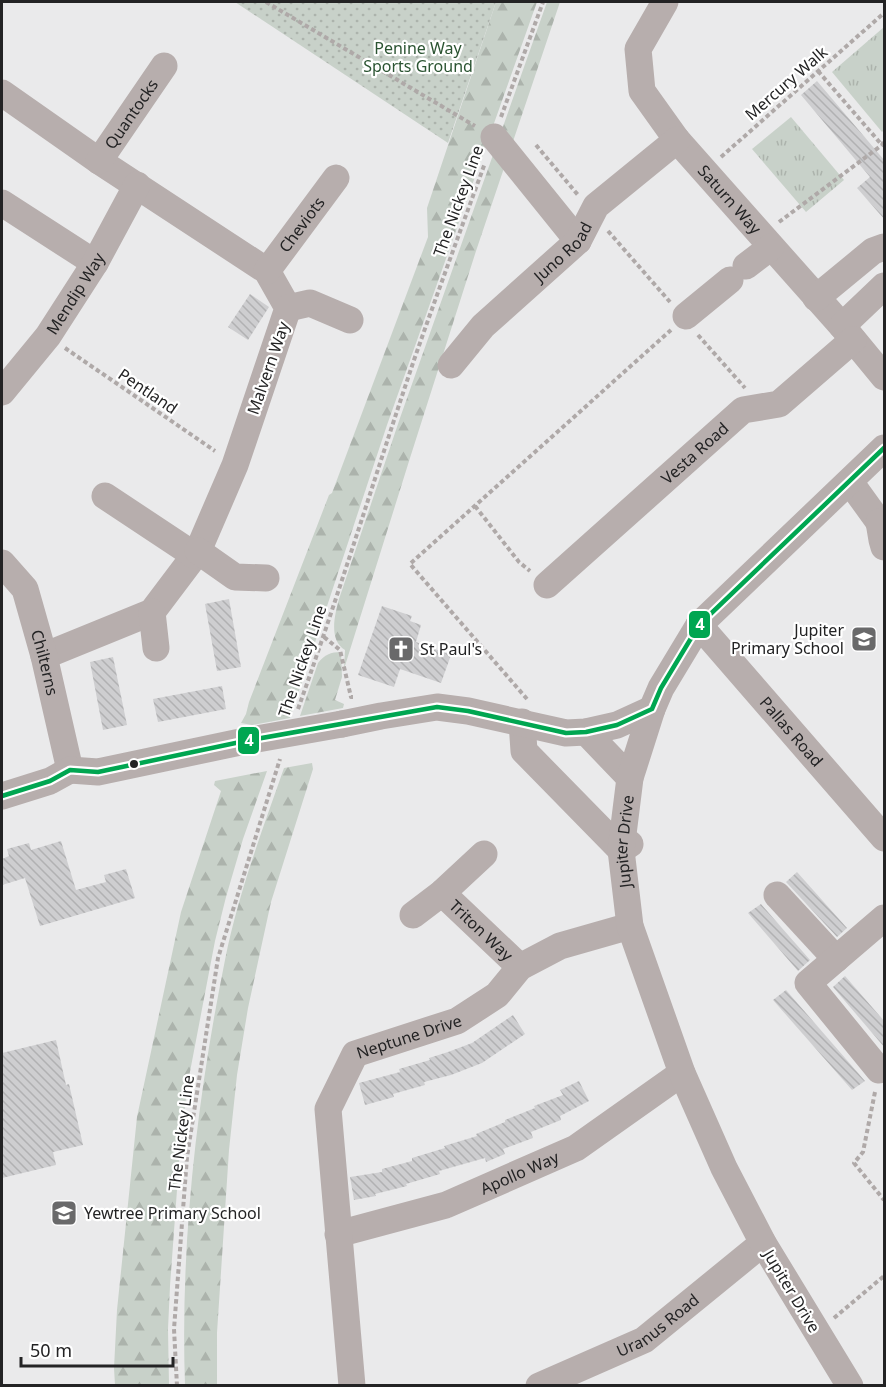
<svg xmlns="http://www.w3.org/2000/svg" width="886" height="1387" viewBox="0 0 886 1387" font-family="'Noto Sans',sans-serif">
  <style>
    .grass { fill: url(#grass-tufts) }
    .forest { fill: url(#forest-firs) }
    .park { fill: url(#park-dots) }
    .building { fill: url(#building-back-hatch) }
    .lines { fill: none; stroke-linecap: round; stroke-linejoin: round }
    .path { stroke: #afa9a8; stroke-width: 4; stroke-dasharray: 4.5 3; stroke-linecap: butt }
    .minor { stroke: #b7aead; stroke-width: 27 }
    .minor-bridge { stroke: #b7aead; stroke-width: 27 }
    .bus-1-casing { stroke: #fff; stroke-width: 9 }
    .bus-1 { stroke: #00a651; stroke-width: 4.5 }
    .bus-dot { fill: #232324; stroke: #fff; stroke-width: 2 }
    .labels { text-anchor: middle; stroke-width: 4.5; stroke-linejoin: round; paint-order: stroke }
    .park-label { font-size: 16px; fill: #2b5432; stroke: #fff }
    .street-label { font-size: 16px; fill: #232324; stroke: #fff }
    .poi-label { font-size: 16px; fill: #232324; stroke: #fff; text-anchor: start }
    .line-badge { stroke: #fff; stroke-width: 2 }
    .badge-label { font-size: 16px; text-anchor: middle; font-weight: bold; fill: #fff }
  </style>
  <defs>
    <pattern id="grass-tufts" width="24" height="20" patternUnits="userSpaceOnUse" patternTransform="scale(1.5)"><rect width="24" height="20" fill="#c8d1c9"/><path d="M3 7l-1-3M5 7V3M7 7l1-3M15 17l-1-3M17 17v-4M19 17l1-3" fill="none" stroke="#acb3ac"/></pattern>
    <pattern id="forest-firs" width="22" height="20" patternUnits="userSpaceOnUse" patternTransform="scale(1.5)"><rect width="22" height="20" fill="#c8d1c9"/><path d="M5 1l3.5 6h-7zM16 11l3.5 6h-7z" fill="#acb3ac"/></pattern>
    <pattern id="park-dots" width="8" height="8" patternUnits="userSpaceOnUse" patternTransform="scale(1.5)"><rect width="8" height="8" fill="#c8d1c9"/><path d="M2 2h.1M6 6h.1" fill="none" stroke="#acb3ac" stroke-width="1.8" stroke-linecap="round"/></pattern>
    <pattern id="building-back-hatch" width="6" height="6" patternUnits="userSpaceOnUse" patternTransform="scale(1.5)"><rect width="6" height="6" fill="#ceced0"/><path d="M-1 5l2 2M0 0l6 6M5-1l2 2" fill="none" stroke="#b1b1b2"/></pattern>
  </defs>
  <rect width="100%" height="100%" fill="#eaeaeb"/>
  <g class="grass">
    <polygon points="884,27 884,130 882,132 832,72"/>
    <polygon points="791,117 844,180 806,212 752,149"/>
  </g>
  <g class="forest">
    <polygon points="496,2 537,2 387,425 290,718 252,725 241,723 246,714 249,702 329,495 332,493 428,237 427,208"/>
    <path d="M547 2H560L476 251 410 458 344 669 345 650C328 640 335 614 339 599L400 418Z"/>
    <path d="M341 652 342 677 335 700 344 704 343 708 300 716 318 663C324 655 331 652 341 652Z"/>
    <path d="M312 763 313 769 271 902 248 1008 237 1075 229 1150 217 1333V1385H185C180 1244 197 1098 225 960 238 894 262 831 284 768Z"/>
    <polygon points="267,771 243,839 226,897 215,941 189,1077 181,1135 170,1286 168,1329 169,1385 115,1385 114,1368 117,1310 137,1117 181,912 221,791 214,785 215,781"/>
  </g>
  <polygon class="park" points="235,2 496,2 448,143"/>
  <g class="building">
    <polygon points="817,81 885,161 885,220 857,188 870,177 801,95"/>
    <polygon points="250,294 269,307 248,340 228,327"/>
    <polygon points="229,599 241,667 217,671 205,604"/>
    <polygon points="382,606 412,616 410,621 421,625 416,642 451,655 441,683 400,669 394,687 358,675"/>
    <polygon points="113,657 127,725 103,730 90,662"/>
    <polygon points="222,686 226,709 158,722 153,699"/>
    <polygon points="61,841 76,890 106,882 104,875 126,869 135,898 40,926 25,878 2,885 2,859 9,856 7,849 29,843 31,850"/>
    <polygon points="797,872 847,928 837,937 786,882"/>
    <polygon points="761,904 810,960 798,971 748,913"/>
    <polygon points="845,976 885,1022 885,1048 833,987"/>
    <polygon points="786,990 865,1081 852,1090 773,1000"/>
    <polygon points="513,1015 525,1034 482,1063 451,1075 424,1082 425,1085 393,1094 394,1097 365,1105 359,1083 400,1072 399,1069 430,1060 429,1058 448,1052 472,1043"/>
    <polygon points="56,1040 66,1085 69,1084 83,1145 53,1152 56,1165 2,1178 2,1053"/>
    <polygon points="579,1081 589,1101 560,1116 561,1120 531,1132 533,1138 503,1149 505,1154 486,1162 485,1158 439,1171 440,1174 406,1184 407,1186 375,1194 376,1196 354,1200 350,1177 382,1172 382,1169 412,1161 412,1158 445,1148 444,1146 477,1136 476,1134 505,1122 505,1120 535,1108 534,1106 563,1095 560,1090"/>
  </g>
  <g class="lines">
    <g class="path">
      <polyline points="266,2 475,126"/>
      <polyline points="818,71 882,145"/>
      <polyline points="501,117 543,2"/>
      <polyline points="536,145 578,195"/>
      <polyline points="721,157 884,13"/>
      <polyline points="779,222 882,145 884,141"/>
      <polyline points="608,231 670,302"/>
      <polyline points="698,335 745,388"/>
      <polyline points="65,348 215,451"/>
      <polyline points="475,506 519,562 530,571"/>
      <polyline points="324,637 340,650 351,697 353,697"/>
      <polyline points="527,699 410,564 671,330"/>
      <path d="M298 709C339 594 375 476 414 360 437 294 461 229 485 163"/>
      <polyline points="875,1092 863,1152 854,1163 884,1200"/>
      <polyline points="834,1318 884,1276"/>
      <polyline points="177,1386 174,1329 187,1157 218,958 280,759"/>
    </g>
    <g class="minor">
      <path id="s1" d="M665 2 638 49 642 91 677 140 842 326 884 377"/>
      <polyline points="2,93 99,161 267,271 288,308 235,465 198,551 152,612 44,656"/>
      <polyline points="494,137 578,241"/>
      <path id="s2" d="M99 161 164 66"/>
      <polyline points="2,203 95,263"/>
      <polyline points="746,266 771,247"/>
      <path id="s3" d="M267 271 336 178"/>
      <polyline points="816,298 873,251 884,247"/>
      <polyline points="288,308 310,303 350,320"/>
      <polyline points="686,316 730,280"/>
      <polyline points="842,326 884,286"/>
      <path id="s4" d="M451 365 483 326 578 241 596 206 677 140"/>
      <path id="s5" d="M2 392 48 336 95 263 137 185"/>
      <polyline points="850,482 879,522"/>
      <polyline points="105,496 194,555"/>
      <polyline points="884,522 879,522 882,540 884,547"/>
      <polyline points="198,551 235,577 266,578"/>
      <path id="s6" d="M2 563 25 589 44 656 70 770"/>
      <path id="s7" d="M547 585 743 410 779 404 853 340"/>
      <polyline points="152,612 156,648"/>
      <path id="s8" d="M699 625 884 838"/>
      <polyline points="522,722 524,751 621,850 630,844"/>
      <polyline points="342,724 381,716 437,707 468,711 566,733 586,732 617,725 652,709"/>
      <polyline points="586,732 630,778"/>
      <polyline points="70,770 98,772 245,741"/>
      <polyline points="2,796 50,781 70,770"/>
      <path id="s9" d="M442 893 520 967"/>
      <polyline points="777,895 836,959"/>
      <polyline points="413,915 442,893 484,854"/>
      <polyline points="879,1070 808,983 884,918"/>
      <path id="s10" d="M338 1234 446 1205 576 1148 682 1073"/>
      <path id="s11" d="M352 1386 328 1109 355 1054 457 1021 497 995 520 967 560 946 630 926"/>
      <path id="s12" d="M539 1386 644 1340 763 1243"/>
      <path id="s13" d="M850 1386 763 1243 724 1168 682 1073 630 926 621 850 630 778 652 709 661 688 699 625 884 448"/>
    </g>
    <polyline class="minor-bridge" points="245,741 342,724"/>
    <defs>
      <polyline id="bus-1" points="2,796 50,781 70,770 98,772 245,741 437,707 468,711 566,733 586,732 617,725 652,709 661,688 699,625 884,448"/>
    </defs>
    <use href="#bus-1" class="bus-1-casing"/>
    <use href="#bus-1" class="bus-1"/>
  </g>
  <defs>
    <symbol id="school-square" viewBox="-11 -11 22 22"><rect x="-9" y="-9" width="18" height="18" rx="4" fill="#69696a" stroke="#fff"/><path d="M0-5L7-2L0 1L-7-2ZM-4 1L0 2.5L4 1V4Q0 6-4 4Z" fill="#fff"/></symbol>
    <symbol id="church-square" viewBox="-11 -11 22 22"><rect x="-9" y="-9" width="18" height="18" rx="4" fill="#69696a" stroke="#fff"/><path d="M-1.2-6h2.4v3.5h3.3v2.4h-3.3V6h-2.4V-.1h-3.3v-2.4h3.3Z" fill="#fff"/></symbol>
  </defs>
  <g fill-rule="evenodd">
    <use href="#school-square" x="849" y="624" width="30" height="30"/>
    <use href="#church-square" x="386" y="634" width="30" height="30"/>
    <use href="#school-square" x="49" y="1198" width="30" height="30"/>
  </g>
  <circle class="bus-dot" cx="134" cy="764" r="5"/>
  <g class="labels">
    <g class="park-label">
      <text x="418" y="54">Penine Way<tspan x="418" dy="18">Sports Ground</tspan></text>
    </g>
    <g class="street-label">
      <text transform="translate(786 83) rotate(-41)" y="6">Mercury Walk</text>
      <text dy="6" stroke="none"><textPath href="#s2" startOffset="57">Quantocks</textPath></text>
      <text dy="6" stroke="none"><textPath href="#s1" startOffset="236">Saturn Way</textPath></text>
      <text transform="translate(458 201) rotate(-70)" y="6">The Nickey Line</text>
      <text dy="6" stroke="none"><textPath href="#s3" startOffset="58">Cheviots</textPath></text>
      <text dy="6" stroke="none"><textPath href="#s4" startOffset="160">Juno Road</textPath></text>
      <text dy="6" stroke="none"><textPath href="#s5" startOffset="123">Mendip Way</textPath></text>
      <text transform="translate(268 368) rotate(-71)" y="6">Malvern Way</text>
      <text transform="translate(148 391) rotate(34)" y="6">Pentland</text>
      <text dy="6" stroke="none"><textPath href="#s7" startOffset="198">Vesta Road</textPath></text>
      <text transform="translate(302 661) rotate(-71)" y="6">The Nickey Line</text>
      <text dy="6" stroke="none"><textPath href="#s6" startOffset="111">Chilterns</textPath></text>
      <text dy="6" stroke="none"><textPath href="#s8" startOffset="141">Pallas Road</textPath></text>
      <text dy="6" stroke="none"><textPath href="#s13" startOffset="597">Jupiter Drive</textPath></text>
      <text dy="6" stroke="none"><textPath href="#s9" startOffset="54">Triton Way</textPath></text>
      <text dy="6" stroke="none"><textPath href="#s11" startOffset="396">Neptune Drive</textPath></text>
      <text transform="translate(181 1133) rotate(-83)" y="6">The Nickey Line</text>
      <text dy="6" stroke="none"><textPath href="#s10" startOffset="192">Apollo Way</textPath></text>
      <text transform="translate(792 1291) rotate(59)" y="6">Jupiter Drive</text>
      <text dy="6" stroke="none"><textPath href="#s12" startOffset="134">Uranus Road</textPath></text>
    </g>
    <g class="poi-label">
      <text x="844" y="636" text-anchor="end">Jupiter<tspan x="844" dy="18">Primary School</tspan></text>
      <text x="420" y="655">St Paul's</text>
      <text x="84" y="1219">Yewtree Primary School</text>
    </g>
  </g>
  <g class="line-badge">
    <rect x="688" y="610" width="23" height="29" rx="6" fill="#00a651"/>
    <rect x="237" y="726" width="23" height="29" rx="6" fill="#00a651"/>
  </g>
  <g class="badge-label">
    <text x="700" y="630">4</text>
    <text x="249" y="746">4</text>
  </g>
  <rect width="886" height="1387" fill="none" stroke="#232324" stroke-width="6"/>
  <path d="M21 1357v9h152v-9" fill="none" stroke="#232324" stroke-width="3"/>
  <text x="30" y="1357" font-size="18" fill="#232324" stroke="#ffffff" stroke-width="4.5" paint-order="stroke">50 m</text>
</svg>
